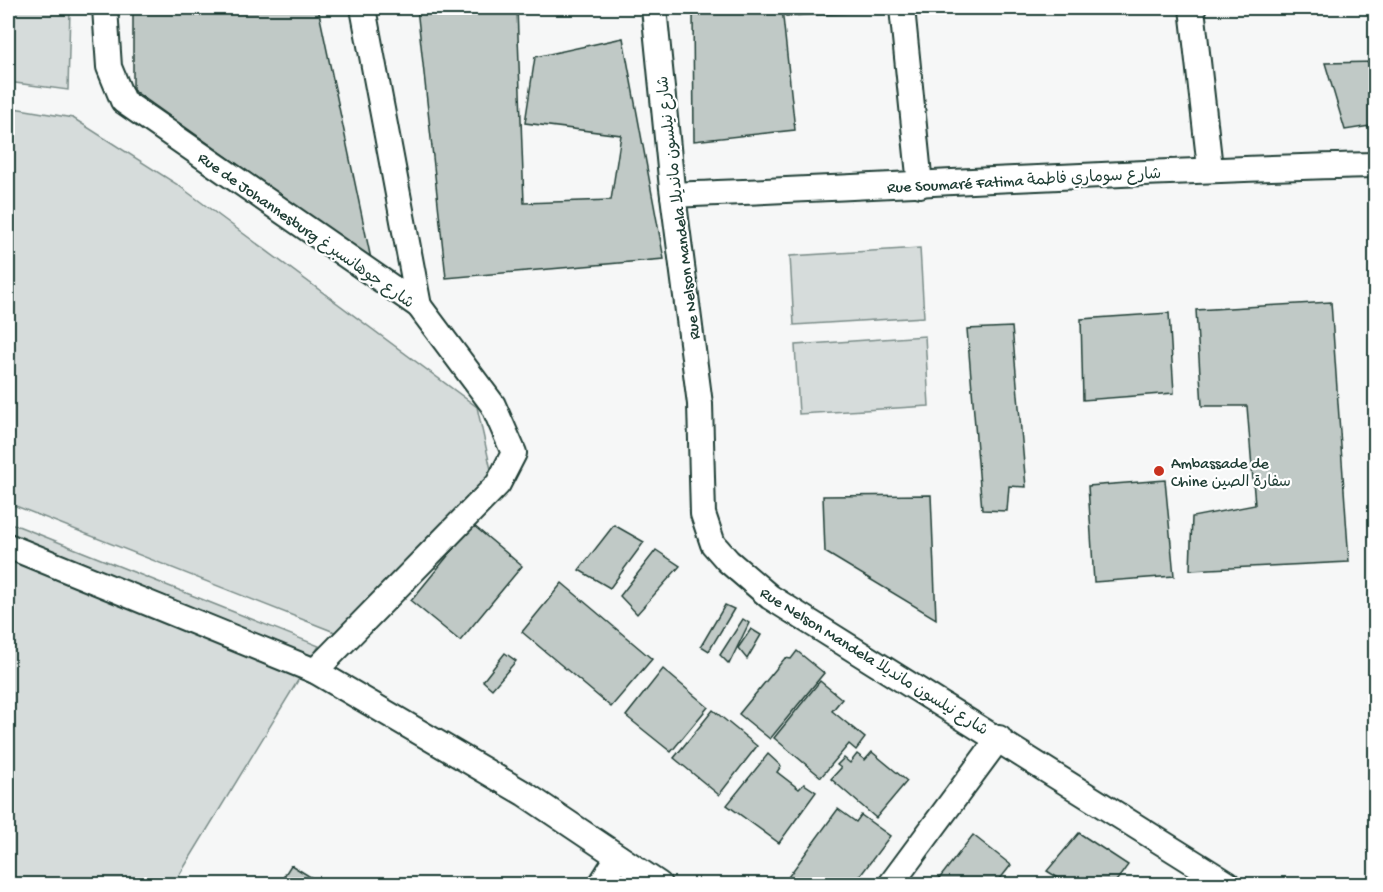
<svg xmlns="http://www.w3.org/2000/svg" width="1383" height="892" viewBox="0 0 1383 892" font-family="'Gochi Hand','Playpen Sans Arabic',sans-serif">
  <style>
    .green { fill: #d6dcdb; stroke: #7a8c88; stroke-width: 1.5 }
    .building { fill: #c0c9c6; stroke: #1f3d34; stroke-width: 1.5 }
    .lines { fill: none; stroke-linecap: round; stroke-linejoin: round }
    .street-casing { stroke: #1f3d34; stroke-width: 28 }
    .street { stroke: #fff; stroke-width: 24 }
    .poi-dot { fill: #c8321e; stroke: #fff; stroke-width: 2 }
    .labels { text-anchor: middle; stroke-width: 4.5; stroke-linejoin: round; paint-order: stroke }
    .street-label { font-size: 16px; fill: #1f3d34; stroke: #fff }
    .poi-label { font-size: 16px; fill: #1f3d34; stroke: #fff; text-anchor: start }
  </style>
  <rect width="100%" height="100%" fill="#f6f7f7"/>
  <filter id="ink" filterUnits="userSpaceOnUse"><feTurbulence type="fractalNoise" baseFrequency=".0167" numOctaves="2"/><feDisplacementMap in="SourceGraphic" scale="12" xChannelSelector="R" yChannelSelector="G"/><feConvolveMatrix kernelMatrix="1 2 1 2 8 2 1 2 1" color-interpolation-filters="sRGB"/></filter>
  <g filter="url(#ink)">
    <g class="green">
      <polygon points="8,8 70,8 68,90 8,82"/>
      <polygon points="8,107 73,118 178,185 477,407 492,474 337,633 8,503"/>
      <polygon points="920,248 924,317 794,325 790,256"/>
      <polygon points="925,336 929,406 799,414 795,345"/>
      <polygon points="8,522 319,646 174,884 8,884"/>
    </g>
    <g class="building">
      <polygon points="133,8 318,8 371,259 133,90"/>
      <polygon points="417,8 517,8 524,203 611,200 621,135 525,123 535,57 623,38 664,259 446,278"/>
      <polygon points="693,8 782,8 795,130 694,141"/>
      <polygon points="787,8 876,8 876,12 786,16"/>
      <polygon points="1375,62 1376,125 1345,130 1325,63"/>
      <polygon points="1331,302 1349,562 1190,570 1192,517 1255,505 1247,406 1202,406 1196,310"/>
      <polygon points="1169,313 1174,393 1083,400 1081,319"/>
      <polygon points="1012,327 1026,487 1009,486 1007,511 982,510 967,329"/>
      <polygon points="1165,480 1174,576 1094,582 1088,486"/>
      <polygon points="931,495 936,619 825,552 823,496"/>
      <polygon points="473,525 522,566 460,641 411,601"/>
      <polygon points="614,525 644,542 610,588 579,570"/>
      <polygon points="656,550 680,566 637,614 620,596"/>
      <polygon points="562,583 652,659 611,707 522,632"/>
      <polygon points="725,605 734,609 709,651 701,646"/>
      <polygon points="743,619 749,623 729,664 720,655"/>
      <polygon points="751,629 761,635 747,659 738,648"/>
      <polygon points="797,651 824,673 770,739 739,714 785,658 791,659"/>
      <polygon points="505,653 516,661 492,689 483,681"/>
      <polygon points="663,669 708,707 671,752 626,716"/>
      <polygon points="820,681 842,699 832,711 865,738 856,750 849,744 821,777 774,738"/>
      <polygon points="713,710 757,746 719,795 674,758"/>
      <polygon points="872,752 907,781 876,818 831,779 841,768 837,765 844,758 850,763 857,754 865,760"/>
      <polygon points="768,754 781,766 777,772 799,789 804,784 816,792 779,843 727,805"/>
      <polygon points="838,809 856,822 861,815 890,836 854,884 783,884"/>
      <polygon points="1079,833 1128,865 1114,884 1068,884 1047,871"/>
      <polygon points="973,835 1011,865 996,884 935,884"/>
      <polygon points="291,865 322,884 279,884"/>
    </g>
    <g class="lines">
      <defs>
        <g id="street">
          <polyline points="105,8 109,67 123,101 419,306 493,405 514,453 498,484 315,671"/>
          <polyline points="363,8 419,306"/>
          <polyline points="654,8 672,188 700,404 703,514 713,544 728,561 770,597 1228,884"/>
          <polyline points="902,8 920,185"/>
          <polyline points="1192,8 1210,168"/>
          <path d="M673 195C908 186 1141 170 1376 165"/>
          <polyline points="8,546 315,671 525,794 659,884"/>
          <polyline points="601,884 618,857"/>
          <polyline points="891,884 999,738"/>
        </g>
      </defs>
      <use href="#street" class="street-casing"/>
      <use href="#street" class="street"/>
    </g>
  </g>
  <circle class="poi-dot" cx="1159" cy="471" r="6"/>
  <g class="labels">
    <g class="street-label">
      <text transform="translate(1024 179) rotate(-3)" y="6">Rue Soumaré Fatima شارع سوماري فاطمة</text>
      <text transform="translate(677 208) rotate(-97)" y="6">Rue Nelson Mandela شارع نيلسون مانديلا</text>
      <text transform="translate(307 229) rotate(35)" y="6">Rue de Johannesburg شارع جوهانسبرغ</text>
      <text transform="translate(875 660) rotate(32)" y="6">Rue Nelson Mandela شارع نيلسون مانديلا</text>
    </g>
    <g class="poi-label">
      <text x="1171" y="468">Ambassade de<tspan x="1171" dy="18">Chine سفارة الصين</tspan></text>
    </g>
  </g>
  <rect width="1383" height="892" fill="none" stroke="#fff" stroke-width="30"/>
  <rect x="15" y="15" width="1353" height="862" fill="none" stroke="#1f3d34" stroke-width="2" filter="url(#ink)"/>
</svg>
